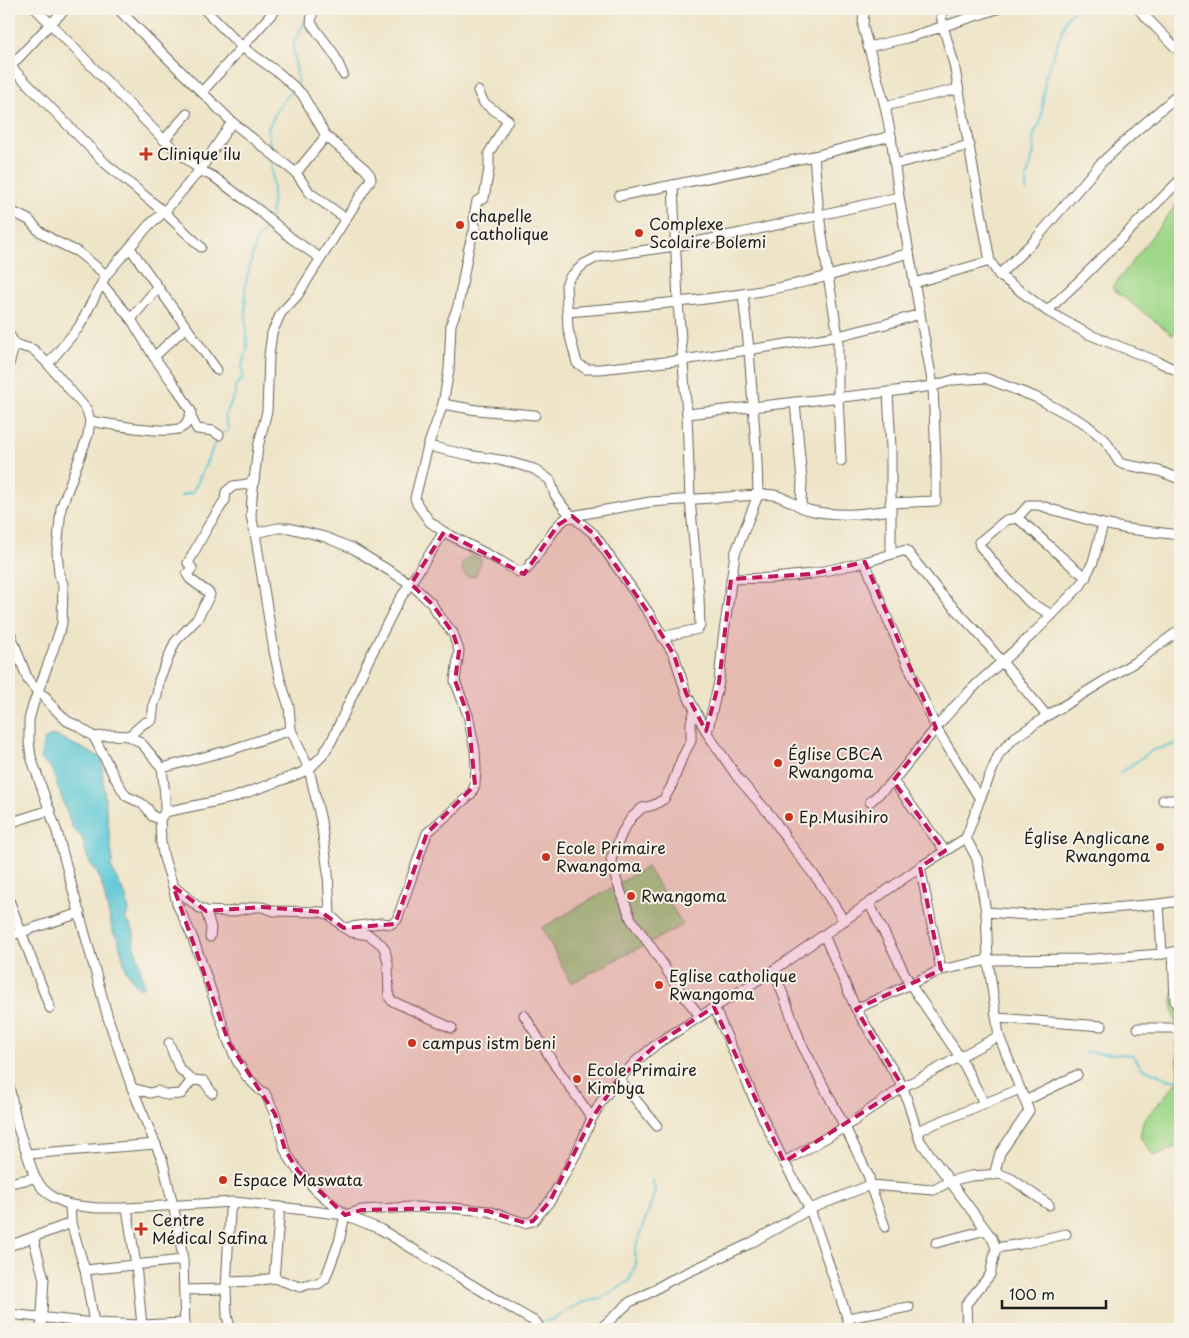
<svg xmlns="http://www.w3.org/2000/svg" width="1189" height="1338" viewBox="0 0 1189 1338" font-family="'Playpen Sans',sans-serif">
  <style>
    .green { fill: #9fd789; stroke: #5e7a52 }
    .water { fill: #5bc7d5; stroke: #3c7278 }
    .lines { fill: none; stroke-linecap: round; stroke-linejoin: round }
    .stream { stroke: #5bc7d5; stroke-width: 2 }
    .minor-casing { stroke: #666258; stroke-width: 11 }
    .minor { stroke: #fff; stroke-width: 9 }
    .marked { fill: #c2185b; fill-opacity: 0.2; stroke: #c2185b; stroke-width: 4; stroke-dasharray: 10 6; stroke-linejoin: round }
    .poi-dot { fill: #c8321e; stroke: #f7f3e8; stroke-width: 2 }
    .labels { text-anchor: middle; stroke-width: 4; stroke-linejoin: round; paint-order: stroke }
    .poi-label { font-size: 16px; fill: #1c1c1c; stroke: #f7f3e8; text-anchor: start }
  </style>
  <rect width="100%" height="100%" fill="#f7f3e8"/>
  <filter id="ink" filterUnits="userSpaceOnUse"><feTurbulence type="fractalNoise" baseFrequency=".02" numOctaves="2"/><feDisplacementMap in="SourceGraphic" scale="10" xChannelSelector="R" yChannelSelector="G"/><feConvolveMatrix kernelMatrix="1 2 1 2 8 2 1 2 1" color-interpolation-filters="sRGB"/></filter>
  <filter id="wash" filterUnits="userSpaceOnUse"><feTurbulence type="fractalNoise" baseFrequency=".0096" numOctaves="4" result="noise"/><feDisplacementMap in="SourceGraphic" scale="20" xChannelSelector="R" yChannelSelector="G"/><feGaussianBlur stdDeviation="1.12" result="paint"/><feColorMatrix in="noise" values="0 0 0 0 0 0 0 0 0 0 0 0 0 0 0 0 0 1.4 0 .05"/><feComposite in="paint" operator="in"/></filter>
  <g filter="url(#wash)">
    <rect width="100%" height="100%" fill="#eee4c7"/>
    <g class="green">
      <polygon points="1176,205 1180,209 1180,325 1173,335 1112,288"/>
      <polygon points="471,554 482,560 476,575 471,577 465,575 462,569 462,563"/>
      <polygon points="647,867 683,925 571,983 542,928"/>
      <polygon points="1179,977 1180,977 1180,1145 1154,1156 1140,1137 1143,1121 1179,1080 1176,1029 1172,999"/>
    </g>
    <polygon class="water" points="54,735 102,758 103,783 113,863 110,865 127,899 129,911 125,919 129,923 134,932 134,946 138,957 144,986 138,988 126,970 118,939 113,932 101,881 95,869 91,865 86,854 82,838 72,827 51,768 40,759 44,740"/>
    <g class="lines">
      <g class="stream">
        <polyline points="297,84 298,83 293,46 308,15"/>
        <polyline points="270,148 268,129 278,108 292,90"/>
        <polyline points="271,157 273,191 271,217"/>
        <polyline points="1026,191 1026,180 1034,152 1033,136 1041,121 1045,78 1067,17 1075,9"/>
        <polyline points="222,434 229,430 225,416 235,394 235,386 243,378 242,366 247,351 245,286 256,241 269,224"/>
        <polyline points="181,496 193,492 218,437"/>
        <polyline points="1120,773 1153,750 1180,743"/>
        <polyline points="1084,1052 1133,1055 1141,1067 1170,1080 1180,1079"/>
        <polyline points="539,1322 552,1320 581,1303 601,1298 629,1281 636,1264 635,1249 655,1192 652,1179"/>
      </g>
    </g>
  </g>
  <g filter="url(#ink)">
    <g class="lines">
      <defs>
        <g id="minor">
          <polyline points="36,9 164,140 200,170 214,177 260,211 291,238 320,258"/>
          <polyline points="118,9 232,122 296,173 310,193 345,218"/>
          <polyline points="204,9 242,47 279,73 302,94 326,136 365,169 370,175 371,179 297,296 281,313 272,333 269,356 267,411 258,447 252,497 251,516 255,533 274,651 280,679 289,707 291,730"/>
          <polyline points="313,9 311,23 334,54 343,74"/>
          <polyline points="864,9 863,27 885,106 891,136 899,197 933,386 936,460 936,501 890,503"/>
          <polyline points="942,9 941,14 943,26 954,64 990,261 999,275 1047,311 1088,334 1159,362 1180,372"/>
          <polyline points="1138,9 1180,52"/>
          <polyline points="383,11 384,9"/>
          <polyline points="868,47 907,38 997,9"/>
          <polyline points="9,65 105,163 164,212 201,247"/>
          <polyline points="10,67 51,23 66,9"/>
          <polyline points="478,91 484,103 508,120 489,153 489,169 484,198 477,201 474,216 475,228 469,247 458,306 451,324 449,370 443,404 428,446 415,498 417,504 430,522 444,532 500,561 519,572 523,571 527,569 558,525 565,519 572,516 594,534 648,612 671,650 674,655 686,693 707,733 738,778 772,817 788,841 820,883 844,921"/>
          <polyline points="202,92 276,9"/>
          <polyline points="885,106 958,89"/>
          <polyline points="164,140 187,114"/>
          <polyline points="814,156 819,215 828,276 838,336 838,396 841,461"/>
          <polyline points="895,164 970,145"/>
          <polyline points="296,173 326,136"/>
          <polyline points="619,196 814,156 891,136"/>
          <polyline points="899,197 741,233 675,246 598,257 584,264 570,277 566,285 568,329 577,363 586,369 600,369 683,360 838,336 886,324 920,314"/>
          <polyline points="9,210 29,220 39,231 55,241 78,252 106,275"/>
          <polyline points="130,248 217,370"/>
          <polyline points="999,275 1034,241 1100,164 1136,131 1180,93"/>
          <polyline points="914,283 990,261"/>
          <polyline points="102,284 131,319 154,357 178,390 191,411 191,417 197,429 213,431 219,435"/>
          <polyline points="1047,311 1080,280 1180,180"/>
          <path d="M567 312C625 307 684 303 742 294 799 286 854 269 909 253"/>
          <polyline points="131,319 157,288"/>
          <polyline points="9,334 15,344 34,350 48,364 87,410 90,421 88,435 61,508 57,552 59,574 63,584 62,624 51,656 33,705 29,720 29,742 31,757 57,832 108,1018 132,1088 163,1162 179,1232 183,1260 185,1329"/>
          <polyline points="154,357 186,327"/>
          <polyline points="9,364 15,344"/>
          <polyline points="48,364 79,327 106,275 149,225 164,212 200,170 232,122"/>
          <polyline points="888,392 891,448 891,554"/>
          <polyline points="795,402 802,480 801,507"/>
          <polyline points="443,404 477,410 535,415"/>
          <polyline points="687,414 888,392 933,386 953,380 985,378 1035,397 1084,423 1105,440 1119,462 1122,464 1159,471 1180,479"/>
          <path d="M90 421C109 424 166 435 181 428 187 425 188 420 190 415"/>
          <path d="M428 446 468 455 506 461 534 469 550 480 555 495 564 508 572 516 650 502 758 495C763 495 769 494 774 495 786 497 797 507 809 510 836 517 864 514 890 510"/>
          <path d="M1017 518C1041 536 1061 559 1086 577"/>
          <polyline points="255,533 278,528 289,528 325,537 354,549 411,584 432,604 437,613 453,633 459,651 455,681 468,715 475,750 476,768 475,785 471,794 427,833 397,920 391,924 381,923 344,928"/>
          <polyline points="731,579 773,578 811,574 865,562"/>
          <polyline points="1052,615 1029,602 1004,575 980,546 979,542 982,540 1006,520 1017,518 1029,505 1039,505 1054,510 1103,524 1128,529 1180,535"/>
          <polyline points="9,630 28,680 38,692 46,697 48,702 67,721 78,726 94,737 112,735 129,736 138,741 143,745 162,768 165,796 165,812 160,819 161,843 164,858 173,886 177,904 192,936 200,958 229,1043 237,1061 247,1077 260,1090 265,1093 275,1114 285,1150 289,1157 298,1171 315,1189 345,1215"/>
          <polyline points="662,637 698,629 700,626 699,597 690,499 687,414 678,302 673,185"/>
          <polyline points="695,710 691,722 691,741 682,758 671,787 664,799 654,805 642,808 631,818 622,833 611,859 616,879 631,919 652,948 681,992 700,1016"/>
          <polyline points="707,733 719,682 723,639 735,554 758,495 757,461 749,350 743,294"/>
          <polyline points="129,736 144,723 152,720 154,702 157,696 159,680 175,642 197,619 210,595 209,593 190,579 187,574 192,568 188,563 207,528 225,500 226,492 233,486 248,484 254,479"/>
          <polyline points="94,737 115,778 126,796 141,803 147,808 152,816 160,819"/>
          <polyline points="162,768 230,750 291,730 309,769 321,821 328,872 330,915"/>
          <polyline points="893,781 945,851"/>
          <polyline points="980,799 936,728 890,625 865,562 906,550 940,593 979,634 1047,716"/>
          <polyline points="1163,800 1180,800"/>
          <polyline points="870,802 893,781 936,728 955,706 979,682 1034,633 1081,585 1093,562 1103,524"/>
          <polyline points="165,812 232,798 296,775 309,769 322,756 332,740 367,663 398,602 444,532"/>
          <polyline points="9,823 50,810"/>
          <polyline points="966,838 977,859 986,912 988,960 999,1036 1029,1111 1000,1153 994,1175"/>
          <polyline points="920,867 941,970"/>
          <polyline points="173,886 198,907 206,911 229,912 255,907 262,907 274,911 321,912 330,915 344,928 351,932 369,935 382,945 385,950 388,963 389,997 392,1001 452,1028"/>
          <polyline points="9,900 50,1008"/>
          <polyline points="869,903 910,984 960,1057 984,1103"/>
          <polyline points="1159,904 1162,954"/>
          <polyline points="206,911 211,928 210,937"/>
          <polyline points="986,912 1028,915 1159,904 1180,901"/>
          <polyline points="824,935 856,1009 903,1087 920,1141 992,1238 996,1248 990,1275 966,1304 967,1329"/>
          <polyline points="9,936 80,913"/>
          <polyline points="1173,952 1175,1001 1180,1011"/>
          <polyline points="774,970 801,1043 845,1127 869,1177 870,1185 885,1227"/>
          <polyline points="714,1007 759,1110 784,1162 810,1209 851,1329"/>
          <polyline points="856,1009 941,970 988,960 1092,959 1162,954 1180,951"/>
          <polyline points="524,1015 556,1067 592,1118"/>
          <polyline points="997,1018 1102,1026"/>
          <polyline points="1138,1028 1180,1028"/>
          <polyline points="169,1043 179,1068 192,1080 204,1081 212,1093"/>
          <polyline points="619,1079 657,1126"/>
          <polyline points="9,1086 18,1128 35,1178 43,1189 54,1198 70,1205 97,1208 127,1208 234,1202 280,1207 345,1215 380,1229 492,1297 530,1319 536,1322 540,1329"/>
          <polyline points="132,1088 150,1093 157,1091 167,1095 181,1094 192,1080"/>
          <polyline points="1025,1101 1077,1075"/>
          <polyline points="917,1131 1020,1089"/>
          <polyline points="27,1154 156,1144"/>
          <polyline points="784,1162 845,1127 903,1087 999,1036"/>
          <polyline points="9,1183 35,1178"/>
          <polyline points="70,1205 71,1223 85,1270 94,1323 94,1329"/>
          <polyline points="127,1208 136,1265 142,1325"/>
          <polyline points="345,1215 362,1210 411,1207 452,1208 488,1211 525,1223 533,1221 550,1201 577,1152 592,1118 602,1100 619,1079 636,1061 658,1043 774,970 920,867 966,838 980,799 999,754 1014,738 1047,716 1140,659 1180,630"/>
          <polyline points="33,1237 44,1279 41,1329"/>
          <polyline points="936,1243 986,1230"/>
          <polyline points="9,1246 71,1223"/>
          <polyline points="996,1248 1021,1244 1066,1234"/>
          <polyline points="85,1270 183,1260"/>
          <polyline points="274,1278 280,1207"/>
          <polyline points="227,1282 255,1281 274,1278 300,1287 309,1284 318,1284 325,1279 339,1242 345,1215"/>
          <polyline points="226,1289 230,1211 234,1202"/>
          <polyline points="184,1290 226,1289 227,1315 230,1329"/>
          <polyline points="9,1314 94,1323 142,1325 184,1323"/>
          <polyline points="847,1318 909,1307"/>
          <polyline points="600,1329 630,1302 649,1293 669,1281 749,1244 810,1209 870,1185 934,1190 950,1181 971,1176 1000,1174 1012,1179 1049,1205"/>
        </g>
      </defs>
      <use href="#minor" class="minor-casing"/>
      <use href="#minor" class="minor"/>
    </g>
  </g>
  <path class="marked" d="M572 516 594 534 648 612 674 655 686 693 706 731 719 682 731 579 811 574 865 562 936 728 893 781 945 851 920 867 941 970 856 1009 903 1087 784 1162 714 1007 658 1043 619 1079 592 1118 550 1201 533 1221 525 1223 488 1211 452 1208 362 1210 345 1215 298 1171 285 1150 275 1114 229 1043 173 886 206 911 262 907 321 912 344 928 395 924 427 833 475 785 468 715 455 681 459 651 453 633 432 604 411 584 444 532 524 574 558 525Z"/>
  <g class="poi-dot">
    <path d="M143.5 146.5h5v5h5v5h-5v5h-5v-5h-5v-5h5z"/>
    <circle cx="460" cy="225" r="5"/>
    <circle cx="639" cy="233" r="5"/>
    <circle cx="778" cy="763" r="5"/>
    <circle cx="789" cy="817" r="5"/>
    <circle cx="1160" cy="847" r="5"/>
    <circle cx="546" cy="857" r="5"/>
    <circle cx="631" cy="896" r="5"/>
    <circle cx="659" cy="985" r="5"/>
    <circle cx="412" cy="1043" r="5"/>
    <circle cx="577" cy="1079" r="5"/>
    <circle cx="223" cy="1180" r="5"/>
    <path d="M138.5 1221.5h5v5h5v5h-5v5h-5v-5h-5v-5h5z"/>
  </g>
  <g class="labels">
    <g class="poi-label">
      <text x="157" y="160">Clinique ilu</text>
      <text x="470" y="222">chapelle<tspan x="470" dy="18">catholique</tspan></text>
      <text x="649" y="230">Complexe<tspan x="649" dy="18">Scolaire Bolemi</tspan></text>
      <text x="788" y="760">Église CBCA<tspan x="788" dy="18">Rwangoma</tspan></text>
      <text x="799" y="823">Ep.Musihiro</text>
      <text x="1150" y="844" text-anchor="end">Église Anglicane<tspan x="1150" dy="18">Rwangoma</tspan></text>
      <text x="556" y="854">Ecole Primaire<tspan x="556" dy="18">Rwangoma</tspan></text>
      <text x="641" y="902">Rwangoma</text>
      <text x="669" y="982">Eglise catholique<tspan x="669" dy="18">Rwangoma</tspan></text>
      <text x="422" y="1049">campus istm beni</text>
      <text x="587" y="1076">Ecole Primaire<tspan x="587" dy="18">Kimbya</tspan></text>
      <text x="233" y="1186">Espace Maswata</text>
      <text x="152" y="1226">Centre<tspan x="152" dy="18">Médical Safina</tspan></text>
    </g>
  </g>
  <rect width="1189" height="1338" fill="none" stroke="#f7f3e8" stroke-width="30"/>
  <path d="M1002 1300v8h104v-8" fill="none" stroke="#1c1c1c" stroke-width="2.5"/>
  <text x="1009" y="1300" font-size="15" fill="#1c1c1c" stroke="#f7f3e8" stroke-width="4" paint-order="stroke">100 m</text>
</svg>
